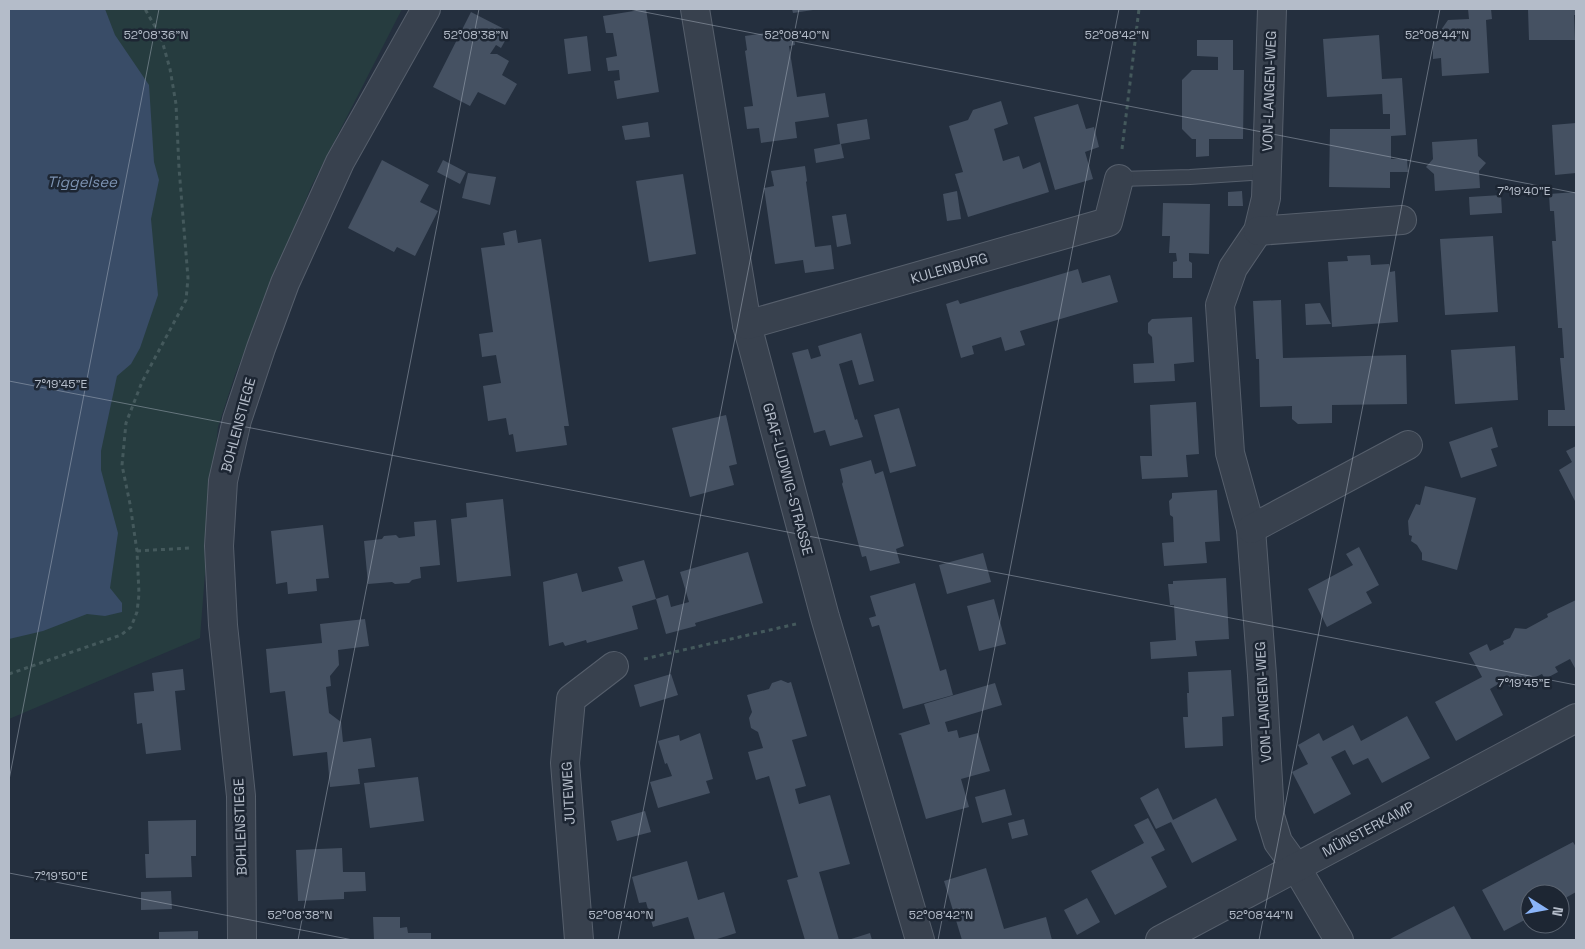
<svg xmlns="http://www.w3.org/2000/svg" width="1585" height="949" viewBox="0 0 1585 949" font-family="'Space Grotesk',sans-serif">
  <style>
    .green { fill: #263c3f }
    .water { fill: #394c67 }
    .building { fill: #455162 }
    .lines { fill: none; stroke-linecap: round; stroke-linejoin: round }
    .lane-casing { stroke: #565f6c; stroke-width: 16 }
    .street-casing { stroke: #565f6c; stroke-width: 30 }
    .path { stroke: #44595c; stroke-width: 3; stroke-dasharray: 4 4; stroke-linecap: butt }
    .lane { stroke: #38414e; stroke-width: 14 }
    .street { stroke: #38414e; stroke-width: 28 }
    .ticks { fill: none; stroke: #b4bcc9; stroke-width: 1; stroke-opacity: 0.45 }
    .labels { text-anchor: middle; stroke-width: 5; stroke-linejoin: round; paint-order: stroke }
    .street-label { font-size: 14px; fill: #b4bcc9; stroke: #1d2633 }
    .water-label { font-size: 15px; font-style: italic; fill: #7c92b1; stroke: #1d2633 }
    .ticks-label { font-size: 12px; text-anchor: middle; fill: #b4bcc9; stroke: #1d2633; stroke-width: 5; stroke-linejoin: round; paint-order: stroke }
  </style>
  <rect width="100%" height="100%" fill="#242f3e"/>
  <polygon class="green" points="9,9 402,9 311,187 235,375 218,427 212,483 200,638 9,719"/>
  <polygon class="water" points="9,9 105,9 115,35 149,85 154,162 159,180 151,219 158,295 140,348 131,364 117,376 101,451 101,470 118,533 110,588 122,603 122,612 105,616 87,614 43,631 9,639"/>
  <g class="building">
    <polygon points="646,9 659,92 617,99 614,81 620,80 619,70 608,71 606,58 617,56 613,33 606,33 603,16"/>
    <polygon points="792,9 813,9 813,10 793,13"/>
    <polygon points="1468,9 1491,9 1492,19 1486,20 1489,73 1442,76 1441,58 1433,59 1433,31 1441,30 1448,20 1469,19"/>
    <polygon points="1528,9 1576,9 1576,15 1574,15 1575,40 1529,40"/>
    <polygon points="471,12 510,32 501,48 496,45 490,54 497,54 509,61 502,75 517,84 505,105 478,92 470,106 433,87"/>
    <polygon points="793,29 795,45 789,46 797,97 825,93 829,117 795,122 797,138 761,143 759,128 747,129 744,107 753,106 745,51 747,50 745,36"/>
    <polygon points="1379,35 1382,79 1402,78 1406,135 1391,136 1391,159 1407,159 1408,172 1390,172 1390,188 1329,187 1330,129 1390,129 1390,114 1383,114 1382,94 1327,97 1323,39"/>
    <polygon points="587,36 591,71 568,74 564,39"/>
    <polygon points="1197,40 1233,40 1233,70 1244,70 1243,139 1209,139 1209,156 1196,157 1196,139 1192,139 1182,129 1182,80 1192,70 1218,70 1218,57 1197,56"/>
    <polygon points="1001,101 1008,124 994,129 1003,161 1019,156 1023,169 1040,162 1049,192 968,217 955,174 963,172 949,126 968,120 973,110"/>
    <polygon points="1078,104 1086,129 1094,127 1099,147 1085,152 1093,179 1055,190 1034,117"/>
    <polygon points="867,119 870,139 841,144 844,158 816,163 814,149 840,144 837,124"/>
    <polygon points="648,122 650,137 625,140 622,126"/>
    <polygon points="1576,123 1576,173 1555,175 1552,125"/>
    <polygon points="1477,139 1478,156 1486,163 1479,171 1480,188 1435,191 1434,174 1426,167 1433,159 1432,142"/>
    <polygon points="382,160 429,185 420,202 438,211 415,256 397,247 394,252 348,228"/>
    <polygon points="443,160 466,172 460,184 437,172"/>
    <polygon points="805,166 807,181 806,182 815,247 831,245 834,269 805,273 803,260 775,264 764,188 774,186 771,171"/>
    <polygon points="468,173 496,177 490,205 462,198"/>
    <polygon points="683,174 696,254 649,262 636,181"/>
    <polygon points="957,191 961,219 947,221 943,194"/>
    <polygon points="1242,191 1243,206 1228,206 1228,192"/>
    <polygon points="1576,192 1576,426 1548,426 1548,410 1565,410 1560,358 1564,358 1562,328 1558,328 1558,326 1552,241 1556,241 1554,211 1550,211 1549,194"/>
    <polygon points="1501,195 1502,213 1470,215 1469,197"/>
    <polygon points="1163,203 1210,204 1209,254 1189,253 1189,261 1192,263 1192,278 1173,278 1173,262 1177,261 1176,253 1169,253 1170,236 1162,236"/>
    <polygon points="846,214 851,244 837,247 832,216"/>
    <polygon points="516,230 518,243 541,239 569,426 564,426 567,445 516,452 513,434 509,435 506,418 488,421 483,386 501,383 496,355 482,357 479,334 493,332 481,248 505,245 503,233"/>
    <polygon points="1493,236 1498,312 1445,315 1440,239"/>
    <polygon points="1370,255 1371,265 1389,264 1390,272 1395,271 1398,322 1332,327 1328,262 1348,261 1347,256"/>
    <polygon points="1078,269 1082,283 1110,275 1118,302 1020,331 1025,345 1005,351 1001,337 972,346 974,354 961,358 946,304 958,300 960,304"/>
    <polygon points="1281,300 1283,358 1406,355 1407,404 1332,405 1332,423 1298,424 1292,419 1292,406 1260,407 1259,359 1256,359 1253,301"/>
    <polygon points="1320,303 1331,324 1306,325 1305,304"/>
    <polygon points="1192,317 1194,362 1174,364 1175,381 1134,383 1133,364 1154,363 1152,337 1148,333 1148,323 1152,319"/>
    <polygon points="861,333 874,381 859,385 852,360 839,364 855,420 857,419 863,437 830,446 825,430 814,433 792,353 808,349 811,359 821,356 818,346"/>
    <polygon points="1515,346 1518,400 1455,404 1451,350"/>
    <polygon points="1196,402 1199,454 1186,455 1188,477 1142,479 1140,456 1152,456 1150,405"/>
    <polygon points="899,408 916,466 890,473 874,415"/>
    <polygon points="726,415 737,464 729,466 734,485 690,497 672,428"/>
    <polygon points="1492,427 1498,447 1491,449 1497,466 1461,478 1449,442"/>
    <polygon points="1576,446 1576,503 1559,470 1572,462 1566,451"/>
    <polygon points="871,460 875,474 883,471 904,546 896,549 900,563 870,571 866,556 862,557 842,484 843,482 840,469"/>
    <polygon points="1425,486 1476,498 1457,570 1422,560 1422,553 1417,545 1411,541 1412,536 1409,535 1408,521 1416,504 1420,505"/>
    <polygon points="1217,490 1220,541 1205,542 1207,563 1164,566 1162,543 1174,542 1173,517 1170,515 1169,501 1172,498 1172,493"/>
    <polygon points="503,499 511,576 457,582 451,519 467,517 466,503"/>
    <polygon points="436,520 440,565 420,567 421,578 412,580 409,583 395,584 392,582 368,584 364,541 382,539 384,536 396,535 399,538 415,536 414,522"/>
    <polygon points="323,525 329,578 316,579 317,591 288,594 287,582 276,584 271,531"/>
    <polygon points="1359,547 1379,585 1366,592 1372,603 1327,627 1308,589 1353,565 1346,554"/>
    <polygon points="748,552 763,603 695,623 696,626 666,634 656,599 668,595 671,607 689,602 680,572"/>
    <polygon points="983,553 991,582 947,594 939,565"/>
    <polygon points="644,560 656,599 632,606 638,629 587,643 586,640 565,646 563,642 549,646 543,582 577,573 582,592 623,581 618,567"/>
    <polygon points="1226,578 1229,639 1195,641 1197,656 1151,659 1150,642 1176,640 1174,605 1170,605 1168,584 1173,584 1173,581"/>
    <polygon points="915,583 940,671 946,669 953,695 903,709 879,625 872,627 869,618 876,616 870,596"/>
    <polygon points="994,599 1006,644 979,651 967,606"/>
    <polygon points="1576,600 1576,670 1570,659 1555,667 1558,672 1545,679 1542,674 1511,689 1505,680 1490,689 1503,715 1456,741 1435,702 1482,677 1469,653 1487,644 1490,651 1504,644 1503,641 1510,638 1515,628 1526,629 1548,617 1547,614"/>
    <polygon points="365,619 369,646 338,650 339,665 330,676 331,686 326,687 329,713 341,722 343,742 371,738 375,767 358,769 360,784 330,787 327,752 293,756 285,691 270,693 266,649 322,643 320,624"/>
    <polygon points="183,669 185,690 175,691 181,750 146,754 142,723 137,724 134,693 154,691 152,673"/>
    <polygon points="1231,670 1234,716 1222,717 1223,746 1185,748 1183,717 1188,717 1187,693 1189,693 1188,672"/>
    <polygon points="671,674 678,695 640,707 634,685"/>
    <polygon points="781,680 788,683 791,682 807,736 792,740 806,786 795,789 799,804 830,795 850,864 819,872 839,940 805,940 787,880 798,877 769,776 756,780 748,752 763,748 758,732 751,728 749,718 752,712 747,695 769,689 772,683"/>
    <polygon points="995,683 1002,705 945,722 948,732 957,730 959,738 978,733 990,771 961,779 969,807 926,819 901,735 898,734 930,724 924,704"/>
    <polygon points="1407,716 1430,758 1382,783 1368,758 1353,765 1345,750 1331,757 1351,794 1314,814 1292,772 1308,764 1298,745 1319,733 1323,741 1353,725 1361,741"/>
    <polygon points="700,733 713,779 706,781 710,793 658,808 650,782 672,776 667,763 665,764 658,741 679,735 680,741"/>
    <polygon points="418,777 424,821 370,828 364,783"/>
    <polygon points="1158,788 1173,820 1216,798 1237,840 1192,863 1171,822 1156,829 1140,798"/>
    <polygon points="1005,789 1012,815 982,823 975,797"/>
    <polygon points="645,811 651,832 617,841 611,821"/>
    <polygon points="1148,818 1165,850 1151,857 1167,887 1115,915 1091,871 1144,843 1134,825"/>
    <polygon points="1024,819 1028,835 1012,839 1008,823"/>
    <polygon points="196,820 196,856 191,856 192,877 146,878 145,854 149,854 148,821"/>
    <polygon points="1573,842 1576,847 1576,892 1560,901 1560,894 1530,894 1530,917 1504,931 1482,890"/>
    <polygon points="342,848 343,872 365,872 366,891 344,892 344,899 298,901 296,850"/>
    <polygon points="687,861 698,900 724,892 736,933 714,940 695,940 688,917 653,927 646,902 639,903 632,877"/>
    <polygon points="986,868 1004,929 1046,917 1052,940 962,940 944,881"/>
    <polygon points="171,891 172,909 141,910 141,892"/>
    <polygon points="1087,898 1100,922 1077,935 1064,910"/>
    <polygon points="1454,906 1472,940 1388,940"/>
    <polygon points="373,917 400,917 400,928 407,927 408,933 431,933 431,940 374,940"/>
    <polygon points="198,931 198,940 159,940 159,932"/>
    <polygon points="870,933 872,940 848,940"/>
  </g>
  <g class="lines">
    <defs>
      <polyline id="lane" points="1119,179 1190,177 1266,172"/>
      <g id="street">
        <polyline points="695,9 747,325 825,617 920,940"/>
        <polyline points="1272,9 1266,198 1258,231 1233,268 1220,305 1230,453 1251,529 1262,675 1270,816 1278,842 1296,867 1339,940"/>
        <polyline points="1258,231 1402,220"/>
        <polyline points="747,325 1108,222 1119,179"/>
        <polyline points="1251,529 1408,445"/>
        <polyline points="242,940 241,796 223,625 219,546 223,481 237,420 261,348 285,283 340,162 426,9"/>
        <polyline points="579,940 565,763 571,699 614,666"/>
        <polyline points="1160,940 1576,718"/>
      </g>
    </defs>
    <use href="#lane" class="lane-casing"/>
    <use href="#street" class="street-casing"/>
    <g class="path">
      <polyline points="1122,149 1139,9"/>
      <polyline points="137,551 189,548"/>
      <polyline points="644,659 796,624"/>
      <polyline points="9,674 121,635 131,627 137,612 139,594 137,551 130,504 122,465 126,423 142,382 186,300 188,278 179,168 176,104 170,69 161,37 145,9"/>
    </g>
    <use href="#lane" class="lane"/>
    <use href="#street" class="street"/>
  </g>
  <path class="ticks" d="M629 9 1576 193M9 381 1576 685M9 780 159 9M9 873 353 940M298 940 479 9M618 940 799 9M938 940 1119 9M1259 940 1440 9"/>
  <g class="labels">
    <g class="street-label">
      <text transform="translate(1269 91) rotate(-88)" y="5">VON-LANGEN-WEG</text>
      <text transform="translate(949 268) rotate(-16)" y="5">KULENBURG</text>
      <text transform="translate(238 425) rotate(-75)" y="5">BOHLENSTIEGE</text>
      <text transform="translate(788 479) rotate(75)" y="5">GRAF-LUDWIG-STRASSE</text>
      <text transform="translate(1263 702) rotate(-93)" y="5">VON-LANGEN-WEG</text>
      <text transform="translate(568 793) rotate(-93)" y="5">JUTEWEG</text>
      <text transform="translate(240 827) rotate(-92)" y="5">BOHLENSTIEGE</text>
      <text transform="translate(1368 829) rotate(-28)" y="5">MÜNSTERKAMP</text>
    </g>
    <g class="water-label">
      <text x="82" y="187">Tiggelsee</text>
    </g>
  </g>
  <g class="ticks-label">
    <text x="476" y="39">52°08'38"N</text>
    <text x="797" y="39">52°08'40"N</text>
    <text x="1117" y="39">52°08'42"N</text>
    <text x="1437" y="39">52°08'44"N</text>
    <text x="156" y="39">52°08'36"N</text>
    <text x="1524" y="195">7°19'40"E</text>
    <text x="61" y="388">7°19'45"E</text>
    <text x="1524" y="687">7°19'45"E</text>
    <text x="61" y="880">7°19'50"E</text>
    <text x="300" y="919">52°08'38"N</text>
    <text x="621" y="919">52°08'40"N</text>
    <text x="941" y="919">52°08'42"N</text>
    <text x="1261" y="919">52°08'44"N</text>
  </g>
  <rect width="1585" height="949" fill="none" stroke="#b4bcc9" stroke-width="20"/>
  <g transform="translate(1545 909) rotate(101)"><circle r="24" fill="#1d2633" stroke="#59626f"/>
  <path d="M0-4L9 19L0 12L-9 19Z" fill="#8ab4f8"/>
  <text y="-8" font-size="14" font-weight="bold" text-anchor="middle" fill="#b4bcc9">N</text>
  </g>
</svg>
